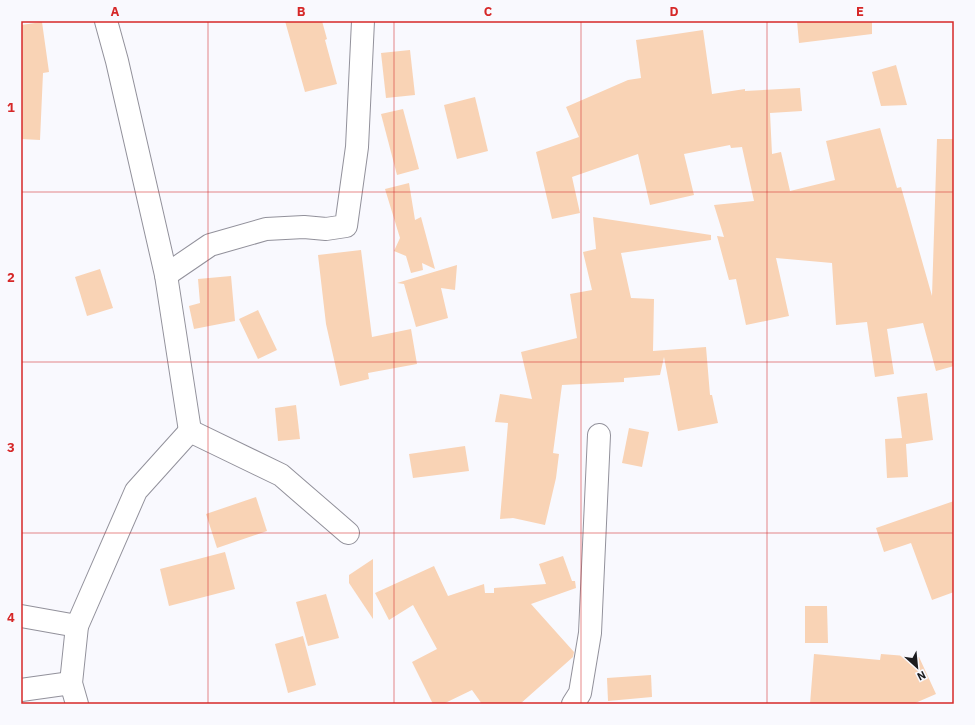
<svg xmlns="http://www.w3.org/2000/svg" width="975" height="725" viewBox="0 0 975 725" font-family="'IBM Plex Sans',sans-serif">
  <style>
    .building { fill: #f9d3b5 }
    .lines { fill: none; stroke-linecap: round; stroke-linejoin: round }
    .street-casing { stroke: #92919b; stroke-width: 24 }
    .street { stroke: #fff; stroke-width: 22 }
    .grid { fill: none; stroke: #d62828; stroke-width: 1; stroke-opacity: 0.55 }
    .neatline { fill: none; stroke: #d62828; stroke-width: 1.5 }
    .grid-label { font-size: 13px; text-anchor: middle; font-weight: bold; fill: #d62828 }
  </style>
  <rect width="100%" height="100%" fill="#f9f9fe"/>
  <g class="building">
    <polygon points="285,21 322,21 327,39 325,40 337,84 305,92"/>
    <polygon points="797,21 872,21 872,34 799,43"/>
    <polygon points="42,22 49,72 43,73 40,140 21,139 21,25"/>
    <polygon points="703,30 712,94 745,89 745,91 800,88 802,111 770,113 772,154 781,152 790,191 835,180 826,141 880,128 897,188 901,187 932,296 937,139 954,139 954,366 936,371 923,323 887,329 894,374 875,377 867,322 836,325 832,263 776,258 789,316 746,325 736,279 729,280 717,236 724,237 714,205 754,201 742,147 731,148 730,145 684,154 694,195 650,205 638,154 572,177 580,213 552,219 536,152 579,137 566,107 628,80 641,78 636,40"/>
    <polygon points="410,50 415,95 386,98 381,53"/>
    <polygon points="896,65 907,105 881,106 872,72"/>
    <polygon points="475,97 488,151 457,159 444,105"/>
    <polygon points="403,109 419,169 397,175 381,114"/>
    <polygon points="409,183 415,220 421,217 435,269 422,263 423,270 411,273 406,256 394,251 400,238 385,189"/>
    <polygon points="593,217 711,235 711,240 621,253 631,298 654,299 653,351 706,347 710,395 712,395 718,423 678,431 664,357 660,375 624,378 624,382 562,385 553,453 559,454 556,478 545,525 513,518 500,519 508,423 495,422 500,394 532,399 521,352 577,338 570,294 592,290 583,252 596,249"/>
    <polygon points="361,250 372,337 411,329 417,364 368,373 369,379 340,386 326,324 318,255"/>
    <polygon points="457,265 455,290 441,288 448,318 416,327 404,284 397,283"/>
    <polygon points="100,269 113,308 87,316 75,277"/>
    <polygon points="231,276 235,321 194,329 189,306 200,303 198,279"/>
    <polygon points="258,310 277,350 258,359 239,319"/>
    <polygon points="927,393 933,440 906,444 908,477 887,478 885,439 902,438 897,397"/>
    <polygon points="296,405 300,439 278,441 275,408"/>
    <polygon points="629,428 649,432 642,467 622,463"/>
    <polygon points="465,446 469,471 413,478 409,454"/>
    <polygon points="256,497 267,531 217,548 206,514"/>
    <polygon points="954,501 954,592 932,600 911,543 884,552 876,528"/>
    <polygon points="225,552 235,589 169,606 160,569"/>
    <polygon points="563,556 572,581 575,581 576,588 531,604 574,652 573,657 520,704 482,704 472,690 443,704 433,704 412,662 437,649 413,605 389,620 375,593 434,566 448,596 484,584 485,593 494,593 494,588 546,584 539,564"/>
    <polygon points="373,559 373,619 349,583 349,575"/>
    <polygon points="326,594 339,638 308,646 296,602"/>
    <polygon points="805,606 827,606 828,643 805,643"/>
    <polygon points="303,636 316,685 288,693 275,644"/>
    <polygon points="814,654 880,660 881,654 919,657 936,694 913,704 810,704"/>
    <polygon points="651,675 652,697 608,701 607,678"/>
  </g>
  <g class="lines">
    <defs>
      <g id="street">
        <polyline points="106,21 117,61 166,275 190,431"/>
        <polyline points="166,275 210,245 266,229 304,227 326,229 346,226 357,147 363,21"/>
        <polyline points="21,616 77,626"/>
        <polyline points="21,690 71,683"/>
        <polyline points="77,704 71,683 77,626 136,491 190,431 281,475 348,533"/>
        <polyline points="573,704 580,693 590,633 599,435"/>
      </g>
    </defs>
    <use href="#street" class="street-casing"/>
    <use href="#street" class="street"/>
  </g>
  <path class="grid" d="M208 21V704M394 21V704M581 21V704M767 21V704M21 192H954M21 362H954M21 533H954"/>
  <rect width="975" height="725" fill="none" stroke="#f9f9fe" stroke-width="44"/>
  <g transform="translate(917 667) rotate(153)" stroke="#f9f9fe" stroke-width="3" paint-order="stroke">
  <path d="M0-3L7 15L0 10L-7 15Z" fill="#1c1c1f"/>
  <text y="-6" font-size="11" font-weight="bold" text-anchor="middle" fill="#1c1c1f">N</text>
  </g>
  <rect x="22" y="22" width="931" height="681" class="neatline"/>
  <g class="grid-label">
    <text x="115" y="16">A</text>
    <text x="301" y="16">B</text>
    <text x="488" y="16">C</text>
    <text x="674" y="16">D</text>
    <text x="860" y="16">E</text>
    <text x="11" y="112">1</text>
    <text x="11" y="282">2</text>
    <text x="11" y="452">3</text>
    <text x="11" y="622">4</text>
  </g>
</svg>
